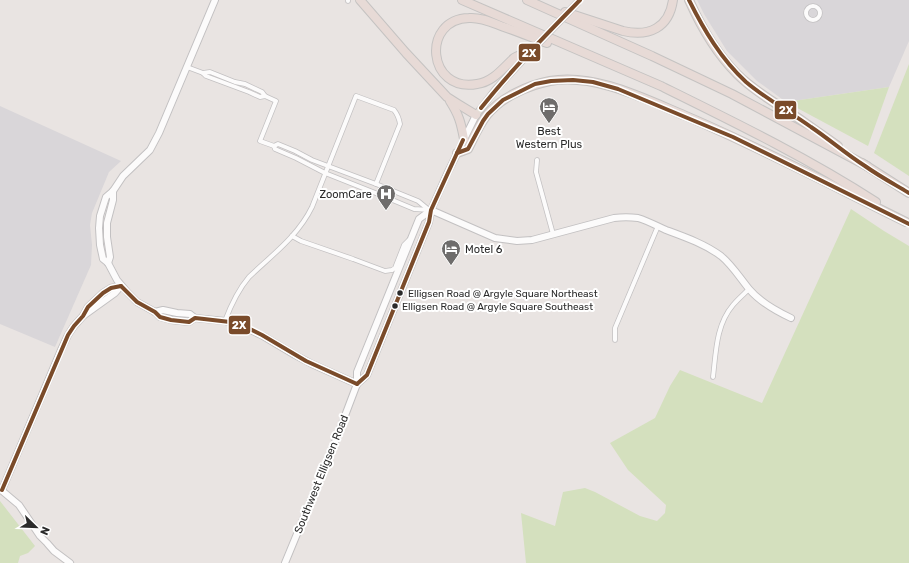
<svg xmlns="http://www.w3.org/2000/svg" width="909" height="563" viewBox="0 0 909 563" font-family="Rubik,sans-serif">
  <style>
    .industrial { fill: #d9d6d9 }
    .green { fill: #d4e0be }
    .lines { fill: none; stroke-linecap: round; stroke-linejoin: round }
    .street-casing { stroke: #c3c1c2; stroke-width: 5.5 }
    .secondary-casing { stroke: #c3c1c2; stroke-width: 8 }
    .primary-casing { stroke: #c5c3c2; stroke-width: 8 }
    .highway-casing { stroke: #c5c3c2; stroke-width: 10 }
    .street { stroke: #fcfbfb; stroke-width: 4 }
    .secondary { stroke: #fcfbfb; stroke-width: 6 }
    .primary { stroke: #e5ded6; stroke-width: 6 }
    .highway { stroke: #e7dad6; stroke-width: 8 }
    .primary-bridge-casing { stroke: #c5c3c2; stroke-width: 8; stroke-linecap: butt }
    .primary-bridge { stroke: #e5ded6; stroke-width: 6 }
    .bus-1-casing { stroke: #fff; stroke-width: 7 }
    .bus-1 { stroke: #7a4b2a; stroke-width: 4 }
    .bus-dot { fill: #2b2b2b; stroke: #fff; stroke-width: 1.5 }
    .labels { text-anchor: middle; stroke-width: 4; stroke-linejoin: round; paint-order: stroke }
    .bus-label { font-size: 10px; fill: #2b2b2b; stroke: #fff; text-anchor: start }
    .poi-label { font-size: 11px; fill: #2b2b2b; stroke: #fff }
    .street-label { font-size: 11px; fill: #2b2b2b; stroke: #fff }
    .line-badge { stroke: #fff; stroke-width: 1.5 }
    .badge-label { font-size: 11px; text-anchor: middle; font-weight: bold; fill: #fff }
  </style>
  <rect width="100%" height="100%" fill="#e9e4e2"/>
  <g class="industrial">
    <polygon points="697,0 909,0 909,41 889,87 786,102 757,81 727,51 704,14"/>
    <polygon points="0,106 121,161 109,172 92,213 90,225 92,245 91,265 55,347 0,324"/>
  </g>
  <g class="green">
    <polygon points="909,64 909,176 874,153"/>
    <polygon points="889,87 868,146 786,102"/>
    <polygon points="851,209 884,231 909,246 909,563 526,563 521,513 555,526 563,492 585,488 595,492 640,516 657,521 665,513 666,505 628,470 610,443 655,418 670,386 680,370 762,403"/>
    <polygon points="0,501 35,546 28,553 20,556 18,563 0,563"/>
  </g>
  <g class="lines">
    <defs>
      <g id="street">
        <polyline points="348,0 348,1"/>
        <circle cx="813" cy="13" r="7"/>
        <polyline points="187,67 203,73 206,76 249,92 260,97 265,96 276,101 260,141 274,146 275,149 296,158 325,173 378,194 414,209 430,210"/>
        <polyline points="203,73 210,72 235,82 245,84 262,92 265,96"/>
        <polyline points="274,146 278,144 295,151 312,160 376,184 418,201 429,210"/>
        <polyline points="537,160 536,172 553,234"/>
        <polyline points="292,236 301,241 353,259 385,271 392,270 395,268 404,245 409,240"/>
        <path d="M225 321C231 305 238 290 249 277 272 255 298 236 312 207L356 96 394 110C398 115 399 118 400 124L376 184"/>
        <polyline points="615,340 615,328 658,226"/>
        <path d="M713 377C716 352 716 325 733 305 738 299 744 294 749 289"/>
      </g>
      <g id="secondary">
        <path d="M431 210 495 238 517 241 532 240 614 218C622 217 630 217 638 218 648 221 657 226 666 230 685 237 705 244 721 256 732 265 740 278 749 289 760 302 776 311 791 318"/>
        <polyline points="108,263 110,257 107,237 107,223 113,200 113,191"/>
        <polyline points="155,312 163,310 177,313 190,314 195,318 225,321 244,327 263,336 295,355 312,364 357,384"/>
        <polyline points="83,316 115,293 121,286"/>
        <polyline points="195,318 189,322 171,320 160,317 155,312 137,302 128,293 117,280 108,263 103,259 100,245 99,228 100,216 106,197 113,191 123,176 150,150 159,133 215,0"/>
        <polyline points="357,384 367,375 429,222 431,210 447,174 476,115"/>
        <polyline points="0,489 19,505 40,536 47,543 54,551 70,563"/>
        <polyline points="2,490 61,350 68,335 74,326 83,316 88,307 103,293 111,288 121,286"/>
        <polyline points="285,563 335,442 357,384 357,372 419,219 431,210"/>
      </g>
      <polyline id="primary" points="476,115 496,89 530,52"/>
      <g id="highway">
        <polyline points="360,0 406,53 447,97 458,104 476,115"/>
        <path d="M462 0 661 86C734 122 808 158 876 202"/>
        <polyline points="527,0 652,56 732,94 867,166"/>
        <path d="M689 0C701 27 716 53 737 74 756 93 781 106 804 122 815 130 827 138 838 146"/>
        <path d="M565 12 623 31C649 37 669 28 673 0"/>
        <path d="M531 51C526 53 519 55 514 58 503 68 493 82 477 84 427 93 421 19 469 18 481 17 493 23 504 27 519 32 533 38 547 43"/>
        <path d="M450 101C459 115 461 123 464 139"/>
        <path d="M457 153 468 149C474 137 479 125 487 115 501 97 529 85 550 81 595 73 645 99 686 116 761 148 833 186 906 222"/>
        <polyline points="862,163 909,193"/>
      </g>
    </defs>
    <use href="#street" class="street-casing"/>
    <use href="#secondary" class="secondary-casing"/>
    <use href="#primary" class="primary-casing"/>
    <use href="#highway" class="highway-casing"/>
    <use href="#street" class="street"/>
    <use href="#secondary" class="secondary"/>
    <use href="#primary" class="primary"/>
    <use href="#highway" class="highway"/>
    <defs>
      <polyline id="primary-bridge" points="531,51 578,2"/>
    </defs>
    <use href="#primary-bridge" class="primary-bridge-casing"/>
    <use href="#primary-bridge" class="primary-bridge"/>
    <defs>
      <g id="bus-1">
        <path d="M689 0C704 30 721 59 746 82 766 99 789 111 811 127 829 139 846 154 865 166 879 176 894 184 909 193"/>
        <path d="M481 108C511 70 546 35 580 0"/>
        <polyline points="457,153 468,149 483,121 488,114 503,100 535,84 551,81 573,80 593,82 618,89 733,137 909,224"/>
        <polyline points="121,286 137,302 155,312 160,317 171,320 189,322 195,318 204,319 230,322 246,327 262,335 306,361 357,384"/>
        <polyline points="357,384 367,375 429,222 431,210 463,140"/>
        <polyline points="2,490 68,335 74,326 83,316 88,307 103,293 111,288 121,286"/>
      </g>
    </defs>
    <use href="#bus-1" class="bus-1-casing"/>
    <use href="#bus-1" class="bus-1"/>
  </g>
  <defs>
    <symbol id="hotel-pin" viewBox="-11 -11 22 30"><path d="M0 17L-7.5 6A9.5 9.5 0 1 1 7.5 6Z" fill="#6e6c6b" stroke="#fff"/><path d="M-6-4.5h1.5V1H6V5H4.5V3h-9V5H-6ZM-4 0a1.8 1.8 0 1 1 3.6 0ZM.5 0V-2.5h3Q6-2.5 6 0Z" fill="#fff"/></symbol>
    <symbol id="hospital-pin" viewBox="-11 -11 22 30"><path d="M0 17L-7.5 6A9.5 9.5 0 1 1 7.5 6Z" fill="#6e6c6b" stroke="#fff"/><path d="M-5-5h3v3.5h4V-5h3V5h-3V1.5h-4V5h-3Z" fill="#fff"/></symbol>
  </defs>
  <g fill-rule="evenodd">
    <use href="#hotel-pin" x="538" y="96" width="22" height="30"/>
    <use href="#hospital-pin" x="375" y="183" width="22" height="30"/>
    <use href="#hotel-pin" x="440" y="238" width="22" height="30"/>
  </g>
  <g class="bus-dot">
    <circle cx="400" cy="293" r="3.5"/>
    <circle cx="395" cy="306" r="3.5"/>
  </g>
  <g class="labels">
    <g class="bus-label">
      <text x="408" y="297">Elligsen Road @ Argyle Square Northeast</text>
      <text x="402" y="310">Elligsen Road @ Argyle Square Southeast</text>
    </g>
    <g class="poi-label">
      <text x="549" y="135">Best<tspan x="549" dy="13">Western Plus</tspan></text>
      <text x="372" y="198" text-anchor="end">ZoomCare</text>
      <text x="465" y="253" text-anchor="start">Motel 6</text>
    </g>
    <g class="street-label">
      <text transform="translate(321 474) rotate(-68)" y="4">Southwest Elligsen Road</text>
    </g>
  </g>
  <g class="line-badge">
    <rect x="518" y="43" width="23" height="19" rx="4" fill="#7a4b2a"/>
    <rect x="774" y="100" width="23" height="20" rx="4" fill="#7a4b2a"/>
    <rect x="228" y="315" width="23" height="20" rx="4" fill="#7a4b2a"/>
  </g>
  <g class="badge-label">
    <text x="529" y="57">2X</text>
    <text x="786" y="114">2X</text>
    <text x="239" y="329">2X</text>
  </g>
  <g transform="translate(36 527) rotate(113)" stroke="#ffffff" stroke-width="3" paint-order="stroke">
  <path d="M0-3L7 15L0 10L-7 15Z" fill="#2b2b2b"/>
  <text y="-6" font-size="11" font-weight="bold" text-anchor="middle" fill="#2b2b2b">N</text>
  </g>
</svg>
